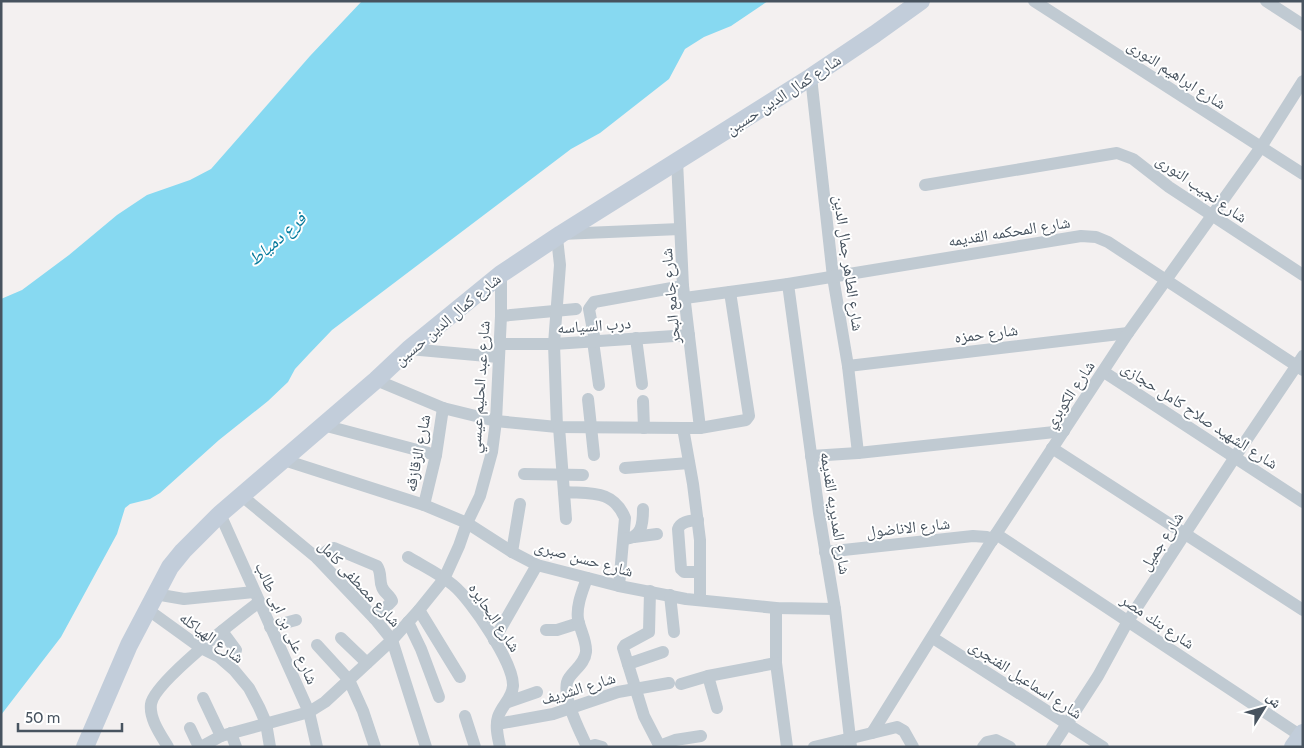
<svg xmlns="http://www.w3.org/2000/svg" width="1304" height="748" viewBox="0 0 1304 748" font-family="Cabin,'Noto Naskh Arabic',sans-serif">
  <style>
    .water { fill: #87d9f1 }
    .lines { fill: none; stroke-linecap: round; stroke-linejoin: round }
    .street { stroke: #c0cad2; stroke-width: 12 }
    .secondary { stroke: #c2cdda; stroke-width: 18 }
    .labels { text-anchor: middle; stroke-width: 4; stroke-linejoin: round; paint-order: stroke }
    .street-label { font-size: 16px; fill: #47535f; stroke: #fff }
    .water-label { font-size: 18px; font-style: italic; fill: #067a9c; stroke: #fff }
  </style>
  <rect width="100%" height="100%" fill="#f3f0f0"/>
  <polygon class="water" points="362,1 768,1 731,26 704,37 685,49 669,79 600,133 571,149 332,330 309,354 295,369 288,382 268,401 219,440 160,493 150,499 130,504 125,508 117,534 61,637 1,715 1,299 22,290 69,255 117,215 147,195 190,180 211,169 310,56"/>
  <g class="lines">
    <g class="street">
      <polyline points="1034,1 1303,174"/>
      <polyline points="1266,1 1303,25"/>
      <polyline points="811,77 833,277 848,366 858,453"/>
      <polyline points="677,161 683,286 700,428"/>
      <polyline points="925,185 1117,153 1133,159 1169,187 1303,275"/>
      <polyline points="561,234 680,229"/>
      <polyline points="788,284 819,513 835,609 851,747"/>
      <polyline points="685,298 788,284 1081,236 1096,237 1108,242 1303,370"/>
      <polyline points="501,316 576,309"/>
      <polyline points="636,338 642,384"/>
      <polyline points="593,341 599,385"/>
      <polyline points="595,341 589,309 594,302 683,286"/>
      <polyline points="500,344 554,344 689,335"/>
      <polyline points="409,349 498,357"/>
      <polyline points="848,366 1128,333"/>
      <polyline points="1104,372 1303,502"/>
      <polyline points="376,380 443,408 496,421 557,427 683,428 700,428 746,420 749,416 730,292"/>
      <polyline points="588,399 594,455"/>
      <polyline points="643,401 644,428"/>
      <polyline points="323,425 436,455"/>
      <polyline points="557,427 554,344 560,265 557,238"/>
      <polyline points="559,427 566,519"/>
      <polyline points="683,428 693,484 700,540 700,600"/>
      <polyline points="1052,448 1303,610"/>
      <polyline points="811,456 858,453 1064,431"/>
      <polyline points="284,460 424,505 467,523 512,552 537,565 619,586 686,599 776,608 835,609"/>
      <polyline points="625,468 689,463"/>
      <polyline points="524,474 583,475"/>
      <path d="M564 492C590 494 613 489 625 518L619 586"/>
      <polyline points="242,496 317,558 375,619 392,640 426,747"/>
      <polyline points="424,505 436,455 443,408"/>
      <polyline points="220,514 309,712 317,747"/>
      <path d="M698 520C690 521 681 521 678 529L681 569 684 572H700"/>
      <polyline points="996,534 1301,736"/>
      <polyline points="634,537 657,534"/>
      <path d="M624 539C642 538 643 524 643 509"/>
      <polyline points="512,552 520,504"/>
      <polyline points="825,552 973,536 987,537 992,541"/>
      <path d="M408 557C423 566 440 574 453 585 471 600 514 663 513 686 512 699 502 705 498 717 495 726 498 738 500 747"/>
      <path d="M317 558 330 549 334 548 377 566C382 573 379 580 382 587 384 593 390 595 392 601L375 619"/>
      <polyline points="650,591 649,632 625,645 623,648 644,716 660,747"/>
      <polyline points="155,594 184,599 254,592"/>
      <polyline points="670,595 674,632"/>
      <polyline points="776,608 776,663 787,747"/>
      <polyline points="147,609 201,648 219,657 234,670 249,688 259,707 266,723 270,747"/>
      <polyline points="419,610 460,677"/>
      <polyline points="408,622 421,649 439,697"/>
      <polyline points="270,627 296,620"/>
      <polyline points="546,630 557,630 579,623"/>
      <polyline points="222,631 236,650"/>
      <polyline points="341,638 367,663"/>
      <polyline points="933,638 1103,747"/>
      <polyline points="494,640 537,565"/>
      <polyline points="317,645 349,680 363,711 375,747"/>
      <polyline points="628,664 663,652"/>
      <polyline points="708,676 717,708"/>
      <polyline points="681,684 708,676 776,663"/>
      <polyline points="203,698 221,736"/>
      <polyline points="508,702 537,692"/>
      <polyline points="465,716 475,747"/>
      <polyline points="497,724 553,714 618,692 669,683"/>
      <polyline points="190,728 199,747"/>
      <polyline points="231,733 236,747"/>
      <polyline points="872,733 996,534 1128,333 1261,147 1303,81"/>
      <polyline points="659,746 675,740 701,736"/>
      <path d="M168 747C161 735 149 719 151 704 154 682 238 618 259 602"/>
      <polyline points="201,747 221,736 309,712 325,702 392,640 419,610 444,579 459,546 467,523 480,496 492,452 496,421 501,316 501,274"/>
      <path d="M587 747C580 731 559 692 569 678 575 669 585 663 586 652 587 641 580 630 578 619 576 605 583 590 587 578"/>
      <polyline points="588,747 595,745 602,747"/>
      <polyline points="814,747 897,727 904,731 913,747"/>
      <polyline points="983,747 987,742 996,740 1010,747"/>
      <polyline points="1052,747 1098,676 1128,621 1235,457 1303,356"/>
    </g>
    <g class="secondary">
      <polyline points="85,747 129,645 170,567 183,551 220,514 376,380 409,349 501,274 561,234 811,77 875,34 921,1"/>
      <polyline points="1293,747 1303,733"/>
    </g>
  </g>
  <g class="labels">
    <g class="street-label">
      <text transform="translate(1177 74) rotate(33)" y="6">شارع ابراهيم النورى</text>
      <text transform="translate(783 94) rotate(-33)" y="6">شارع كمال الدين حسين</text>
      <text transform="translate(1202 188) rotate(35)" y="6">شارع نجيب النورى</text>
      <text transform="translate(1009 231) rotate(-9)" y="6">شارع المحكمه القديمه</text>
      <text transform="translate(849 263) rotate(82)" y="6">شارع الطاهر جمال الدين</text>
      <text transform="translate(670 296) rotate(-95)" y="6">شارع جامع البحر</text>
      <text transform="translate(447 319) rotate(-40)" y="6">شارع كمال الدين حسين</text>
      <text transform="translate(594 325) rotate(-4)" y="6">درب السياسه</text>
      <text transform="translate(986 333) rotate(-7)" y="6">شارع حمزه</text>
      <text transform="translate(479 387) rotate(-86)" y="6">شارع عبد الحليم عيسي</text>
      <text transform="translate(1069 394) rotate(-56)" y="6">شارع الكوبري</text>
      <text transform="translate(1200 415) rotate(33)" y="6">شارع الشهيد صلاح كامل حجازى</text>
      <text transform="translate(417 453) rotate(-79)" y="6">شارع الزقازقه</text>
      <text transform="translate(836 513) rotate(81)" y="6">شارع المديريه القديمه</text>
      <text transform="translate(908 527) rotate(-6)" y="6">شارع الاناضول</text>
      <text transform="translate(1161 541) rotate(-57)" y="6">شارع جميل</text>
      <text transform="translate(584 558) rotate(15)" y="6">شارع حسن صبرى</text>
      <text transform="translate(360 583) rotate(47)" y="6">شارع مصطفى كامل</text>
      <text transform="translate(495 617) rotate(56)" y="6">شارع البحايره</text>
      <text transform="translate(1158 621) rotate(34)" y="6">شارع بنك مصر</text>
      <text transform="translate(287 623) rotate(66)" y="6">شارع على بن ابى طالب</text>
      <text transform="translate(212 637) rotate(36)" y="6">شارع الهياكله</text>
      <text transform="translate(1026 679) rotate(33)" y="6">شارع اسماعيل الفنجرى</text>
      <text transform="translate(578 688) rotate(-17)" y="6">شارع الشريف</text>
    </g>
    <g class="water-label">
      <text transform="translate(277 239) rotate(-41)" y="6">فرع دمياط</text>
    </g>
  </g>
  <rect width="1304" height="748" fill="none" stroke="#47535f" stroke-width="5"/>
  <g transform="translate(1264 708) rotate(53)" stroke="#ffffff" stroke-width="4" paint-order="stroke">
  <path d="M0-4L9 19L0 12L-9 19Z" fill="#47535f"/>
  <text y="-8" font-size="14" font-weight="bold" text-anchor="middle" fill="#47535f">ش</text>
  </g>
  <path d="M18 723v8h104v-8" fill="none" stroke="#47535f" stroke-width="2.5"/>
  <text x="25" y="723" font-size="15" fill="#47535f" stroke="#ffffff" stroke-width="4" paint-order="stroke">50 m</text>
</svg>
